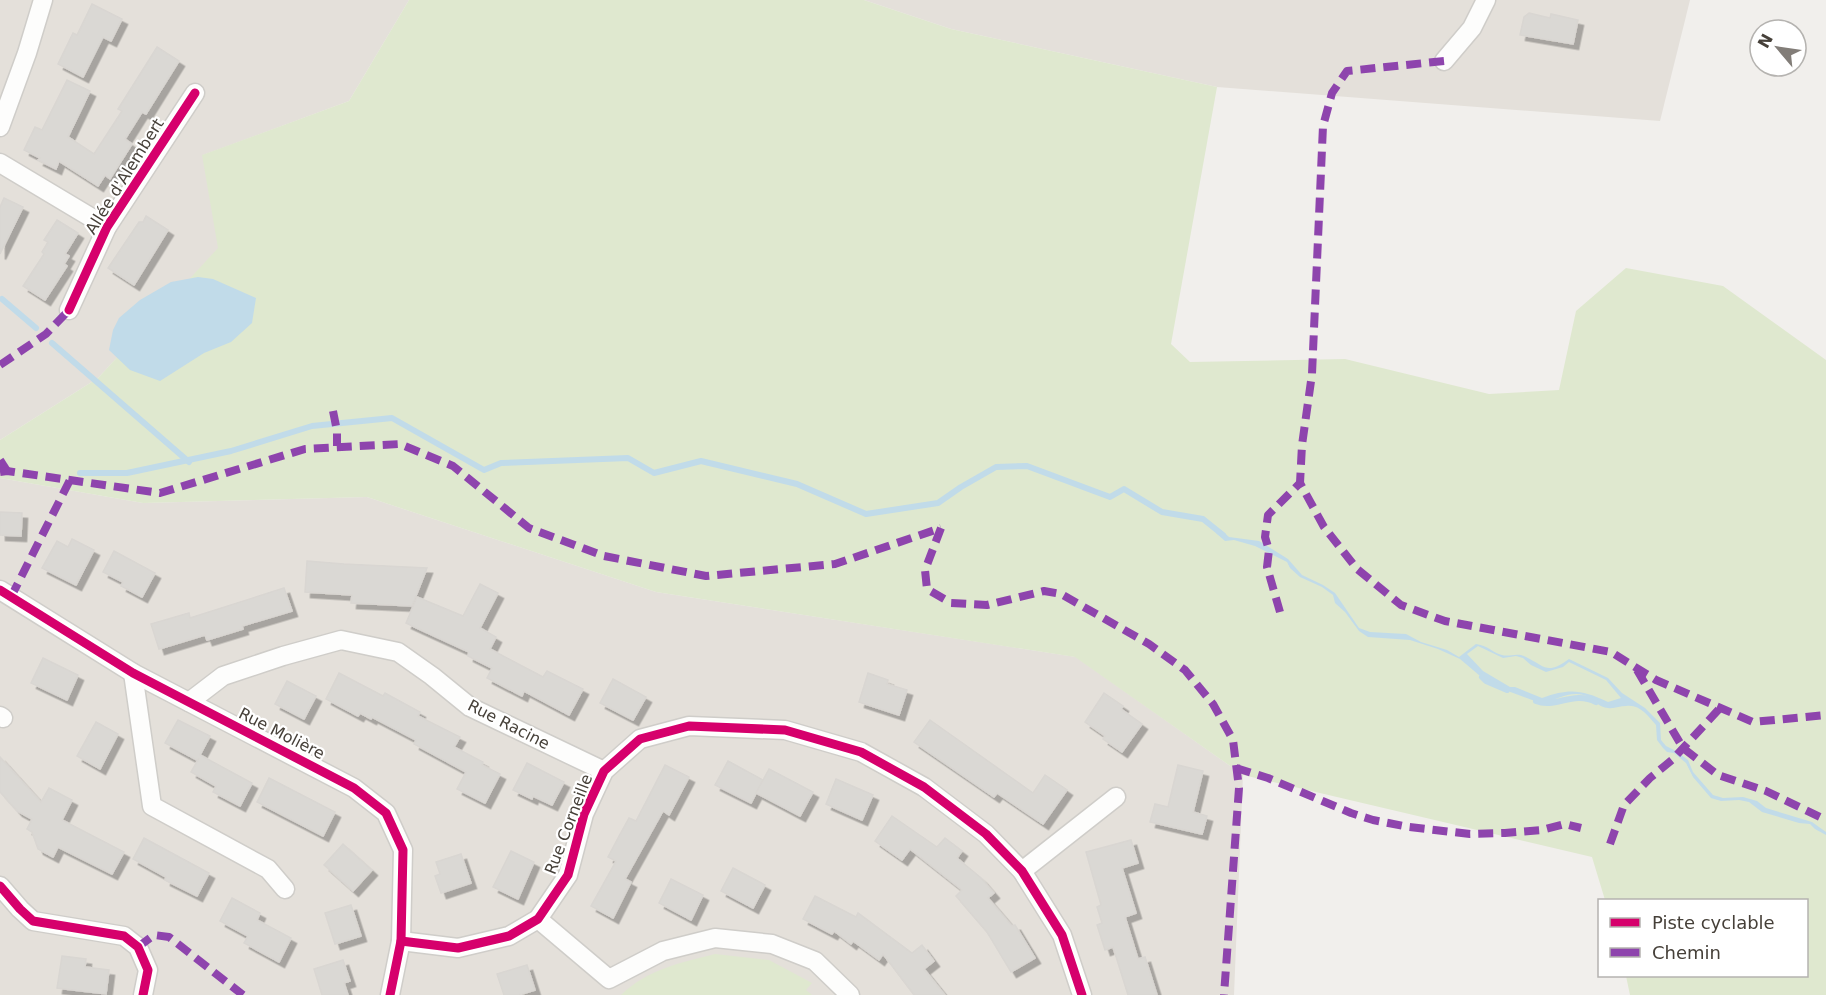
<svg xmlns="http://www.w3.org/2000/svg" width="1826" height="995" viewBox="0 0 1826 995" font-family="'DejaVu Sans',sans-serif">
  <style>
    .residential { fill: #e4e0da }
    .green { fill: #dfe8cf }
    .water { fill: #c1dbe9; fill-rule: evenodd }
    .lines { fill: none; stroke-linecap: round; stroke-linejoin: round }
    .stream { stroke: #c1dbe9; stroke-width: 6 }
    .building { fill: #dad8d4; stroke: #d9d6d2; stroke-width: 1.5; filter: url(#shadow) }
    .street-casing { stroke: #cfcdc9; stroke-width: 21 }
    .street { stroke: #fdfdfc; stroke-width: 18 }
    .quiet { stroke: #8e44ad; stroke-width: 8; stroke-dasharray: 15 8; stroke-linecap: butt }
    .cycleway-casing { stroke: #fff; stroke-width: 13 }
    .cycleway { stroke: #d6006c; stroke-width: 9 }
    .labels { text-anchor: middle; stroke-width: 4.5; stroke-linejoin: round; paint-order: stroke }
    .street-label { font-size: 16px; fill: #464039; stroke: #fff }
  </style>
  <defs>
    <filter id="shadow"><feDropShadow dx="5.5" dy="5.5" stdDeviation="0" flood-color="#0004"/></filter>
  </defs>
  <rect width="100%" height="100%" fill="#f1efec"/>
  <g class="residential">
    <polygon points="0,0 409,0 349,101 203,155 219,248 98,378 0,440"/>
    <polygon points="864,0 1690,0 1660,121 1217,87 951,29"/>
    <polygon points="0,478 143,503 367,497 656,592 1076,657 1243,775 1234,995 0,995"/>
  </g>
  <g class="green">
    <polygon points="409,0 864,0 951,29 1217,87 1171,344 1190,362 1345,359 1489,394 1559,390 1576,311 1626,268 1723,286 1826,360 1826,995 1630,995 1626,976 1806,976 1806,900 1605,900 1592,857 1243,775 1075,657 656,592 367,497 143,503 0,478 0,440 98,378 218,248 202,155 349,101"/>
    <path d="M715 954 769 960 812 983 806 990 812 995H621C648 969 680 963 715 954Z"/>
  </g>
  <g class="water">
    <polygon points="198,277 213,279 256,298 252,323 231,342 204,353 160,381 130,370 109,350 113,330 119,318 140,300 171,282"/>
    <path d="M1221 530 1229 537 1259 541 1288 559 1302 575 1323 585 1335 593 1359 628 1370 632 1406 634 1421 642 1447 650 1459 657 1476 644C1489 646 1493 653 1502 655 1510 657 1518 652 1526 657 1546 667 1547 675 1569 659L1608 678 1622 693 1645 708 1660 723 1661 740 1666 746 1676 751 1688 760 1693 772 1713 795 1723 798 1743 797 1757 801 1766 808 1812 822 1826 832V835L1815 829 1810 824 1799 823 1762 812 1749 802 1739 800 1721 801 1711 798 1693 777 1686 763 1674 753 1667 752 1663 748 1657 740 1656 725C1648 716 1640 704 1626 706 1620 706 1614 709 1608 708 1599 707 1595 701 1588 697 1574 689 1556 699 1543 704L1505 690 1495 683 1486 681 1460 659 1438 649 1410 640 1368 637 1359 631 1345 612 1335 603 1333 595 1322 587 1300 577 1290 568 1287 562 1255 546 1234 540 1225 541 1216 533ZM1478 646 1503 658 1516 656 1523 658 1531 665 1546 672 1563 667 1569 662 1606 680 1621 698 1608 702C1582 690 1570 688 1542 698L1515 687H1510L1483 671 1467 654Z"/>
  </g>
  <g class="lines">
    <g class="stream">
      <polyline points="2,299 36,328"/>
      <polyline points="52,343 189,462"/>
      <polyline points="80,473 127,473 231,451 312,426 392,418 484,470 501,463 628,458 654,473 701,461 797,484 866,514 938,503 961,487 996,467 1027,466 1110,497 1124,489 1162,512 1203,519 1223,535"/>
      <polyline points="1482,677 1486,681 1507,690"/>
      <path d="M1536 701C1556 709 1573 690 1596 702"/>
    </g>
  </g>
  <g class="building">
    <polygon points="92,4 122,19 111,41 103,37 83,77 58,64 73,33 77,35"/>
    <polygon points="1529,13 1550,18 1551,14 1578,20 1573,44 1520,35 1524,17"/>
    <polygon points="157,47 179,61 146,114 142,112 125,139 132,144 110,179 105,175 98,186 59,161 56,169 38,160 40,158 24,150 35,127 42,130 67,80 90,91 68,137 94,154 122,111 118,109"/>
    <polygon points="4,198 23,207 0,254 0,207"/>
    <polygon points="146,216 168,230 134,285 108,268 139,222 143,222"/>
    <polygon points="57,220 78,233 65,254 69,256 64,264 67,266 45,300 23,286 44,254 42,252 48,242 44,240"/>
    <polygon points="0,512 22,513 21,536 0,535"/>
    <polygon points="72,539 94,550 76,585 42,568 57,541 68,547"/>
    <polygon points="114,551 155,573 142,597 121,586 123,582 103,572"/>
    <polygon points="307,561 344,564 427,568 412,606 351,603 352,595 305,592"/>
    <polygon points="480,584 498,593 480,628 496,637 490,649 543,677 547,671 583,689 569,715 524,691 522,696 487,678 492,668 468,656 469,652 406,623 417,597 463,616"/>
    <polygon points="284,588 292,611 242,626 243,629 207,640 205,635 159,649 151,624 189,613 190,618"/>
    <polygon points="43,658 78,675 67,700 31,683"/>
    <polygon points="339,673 383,696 385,693 420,712 418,716 460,737 454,747 483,762 482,765 500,774 485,803 457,789 466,772 414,744 416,740 372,717 371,719 360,713 358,716 326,699"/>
    <polygon points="868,673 888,680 887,684 907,690 899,715 859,702"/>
    <polygon points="613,679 646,697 633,720 600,703"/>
    <polygon points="287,681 316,696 304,719 275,704"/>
    <polygon points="1104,693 1123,706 1121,709 1142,724 1122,752 1103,739 1105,736 1085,722"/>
    <polygon points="178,720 210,736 200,755 252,783 240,806 213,792 216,786 191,772 199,758 197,760 165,743"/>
    <polygon points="930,720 1033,793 1045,775 1067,790 1043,824 997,793 994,797 914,742"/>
    <polygon points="96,722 118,734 100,769 77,756"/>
    <polygon points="0,757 41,802 49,788 72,800 62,820 124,852 112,874 58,847 53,857 38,849 32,832 27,829 32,819 17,811 0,792"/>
    <polygon points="728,761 763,780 751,803 715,785"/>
    <polygon points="527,763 564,782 552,805 533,796 532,799 513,790"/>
    <polygon points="665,765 689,777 669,815 663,811 625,879 631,882 613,918 591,906 616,861 608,857 619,836 629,818 636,821"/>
    <polygon points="1178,765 1203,771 1193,812 1207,816 1202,834 1150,822 1155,804 1168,807"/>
    <polygon points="769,769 813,792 800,816 756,793"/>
    <polygon points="269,778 335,812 323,836 257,802"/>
    <polygon points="836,779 873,795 862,820 826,804"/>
    <polygon points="892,816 937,847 945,838 962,851 957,858 981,878 994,893 988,898 1012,926 1015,925 1035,958 1011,972 987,932 956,896 962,890 910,849 902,860 875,841"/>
    <polygon points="144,838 209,873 197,896 165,880 166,877 133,859"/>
    <polygon points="1131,840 1138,863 1122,868 1136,913 1125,917 1138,959 1145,957 1157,995 1128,995 1113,947 1105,950 1097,925 1102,923 1097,907 1101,905 1086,852"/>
    <polygon points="343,844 372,870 353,891 324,865"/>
    <polygon points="511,851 534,862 518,899 493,887"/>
    <polygon points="461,854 471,883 441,893 435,876 440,874 436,862"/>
    <polygon points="733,868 765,885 753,908 721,891"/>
    <polygon points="671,879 703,895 691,920 659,903"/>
    <polygon points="815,896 856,917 858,913 912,953 922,945 934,961 924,969 945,995 914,995 883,954 879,960 853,941 851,944 834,931 832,934 803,919"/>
    <polygon points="232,898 260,913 257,920 291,938 279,962 244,943 248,936 220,921"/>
    <polygon points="351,905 361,936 335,944 325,913"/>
    <polygon points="62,956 86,959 85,967 109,970 106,994 57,988"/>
    <polygon points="343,960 350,981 344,983 348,995 322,995 314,969"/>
    <polygon points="527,965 535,990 519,995 504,995 497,974"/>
  </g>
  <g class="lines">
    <defs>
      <g id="street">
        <polyline points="1444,61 1472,28 1486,0"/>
        <polyline points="0,127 27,53 43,0"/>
        <polyline points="0,163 107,227"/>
        <polyline points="69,310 107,227 195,93"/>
        <polyline points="0,590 133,673 354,788 386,813 403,850 401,941 390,995"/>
        <polyline points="133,673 152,806 268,869 285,889"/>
        <polyline points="189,702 223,676 283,656 341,640 398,652 432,676 470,707 604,771"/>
        <polyline points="0,716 3,718"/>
        <polyline points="1022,871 1116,797"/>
        <polyline points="0,886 20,909 33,921 124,936 138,947 148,970 143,995"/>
        <polyline points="538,919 609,979 663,951 715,938 772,944 815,961 850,995"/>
        <polyline points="401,941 458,948 509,936 538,919 568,875 584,814 604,771 640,739 689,726 785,730 861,752 924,787 986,834 1022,871 1062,935 1082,995"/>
      </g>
    </defs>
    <use href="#street" class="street-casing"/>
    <use href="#street" class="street"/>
    <g class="quiet">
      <polyline points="1444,61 1347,71 1332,93 1323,126 1312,374 1302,445 1300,483 1324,527 1357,569 1401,605 1445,621 1611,652 1656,680 1753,722 1826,715"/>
      <polyline points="0,365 46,334 69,310"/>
      <polyline points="333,411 337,431 337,446"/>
      <polyline points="0,460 7,471"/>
      <polyline points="0,472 7,471 160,493 305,449 400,444 453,466 529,528 604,556 706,576 835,564 941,528"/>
      <polyline points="941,528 925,570 927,589 951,603 987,605 1044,591 1061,594 1149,644 1185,670 1213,704 1233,740 1239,788 1224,995"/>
      <polyline points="11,597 70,480"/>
      <polyline points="1280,612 1267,567 1269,550 1265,537 1268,515 1300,483"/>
      <polyline points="1637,670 1683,748 1718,775 1766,791 1826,820"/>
      <polyline points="1236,768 1268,778 1351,813 1373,820 1409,827 1470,834 1505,833 1542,830 1565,824 1581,828"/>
      <polyline points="1610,844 1624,805 1650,778 1672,760 1721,707"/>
      <polyline points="138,947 154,935 169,937 243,995"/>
    </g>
    <defs>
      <g id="cycleway">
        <polyline points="69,310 107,227 195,93"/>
        <polyline points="0,590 133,673 354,788 386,813 403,850 401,941 390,995"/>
        <polyline points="0,886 20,909 33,921 124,936 138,947 148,970 143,995"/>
        <polyline points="401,941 458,948 509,936 538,919 568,875 584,814 604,771 640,739 689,726 785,730 861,752 924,787 986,834 1022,871 1062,935 1082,995"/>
      </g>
    </defs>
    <use href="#cycleway" class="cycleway-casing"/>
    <use href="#cycleway" class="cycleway"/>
  </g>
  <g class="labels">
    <g class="street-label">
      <text transform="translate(124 176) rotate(-58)" y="6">Allée d'Alembert</text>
      <text transform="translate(509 724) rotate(27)" y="6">Rue Racine</text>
      <text transform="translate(282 733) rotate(27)" y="6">Rue Molière</text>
      <text transform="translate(568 824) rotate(-69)" y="6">Rue Corneille</text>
    </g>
  </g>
  <rect x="1598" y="899" width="210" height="78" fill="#ffffff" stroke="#b5b3b0" stroke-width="1.5"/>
  <rect x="1610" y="918" width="30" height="9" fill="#d6006c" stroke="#b5b3b0" stroke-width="1.5"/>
  <text x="1652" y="929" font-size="18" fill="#464039">Piste cyclable</text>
  <rect x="1610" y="948" width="30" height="9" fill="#8e44ad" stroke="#b5b3b0" stroke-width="1.5"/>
  <text x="1652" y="959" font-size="18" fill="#464039">Chemin</text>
  <g transform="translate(1778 48) rotate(299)"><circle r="28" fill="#ffffff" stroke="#b5b3b0" stroke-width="1.5"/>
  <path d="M0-4.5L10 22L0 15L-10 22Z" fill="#827d78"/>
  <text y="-9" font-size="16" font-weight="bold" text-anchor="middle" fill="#464039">N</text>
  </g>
</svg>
